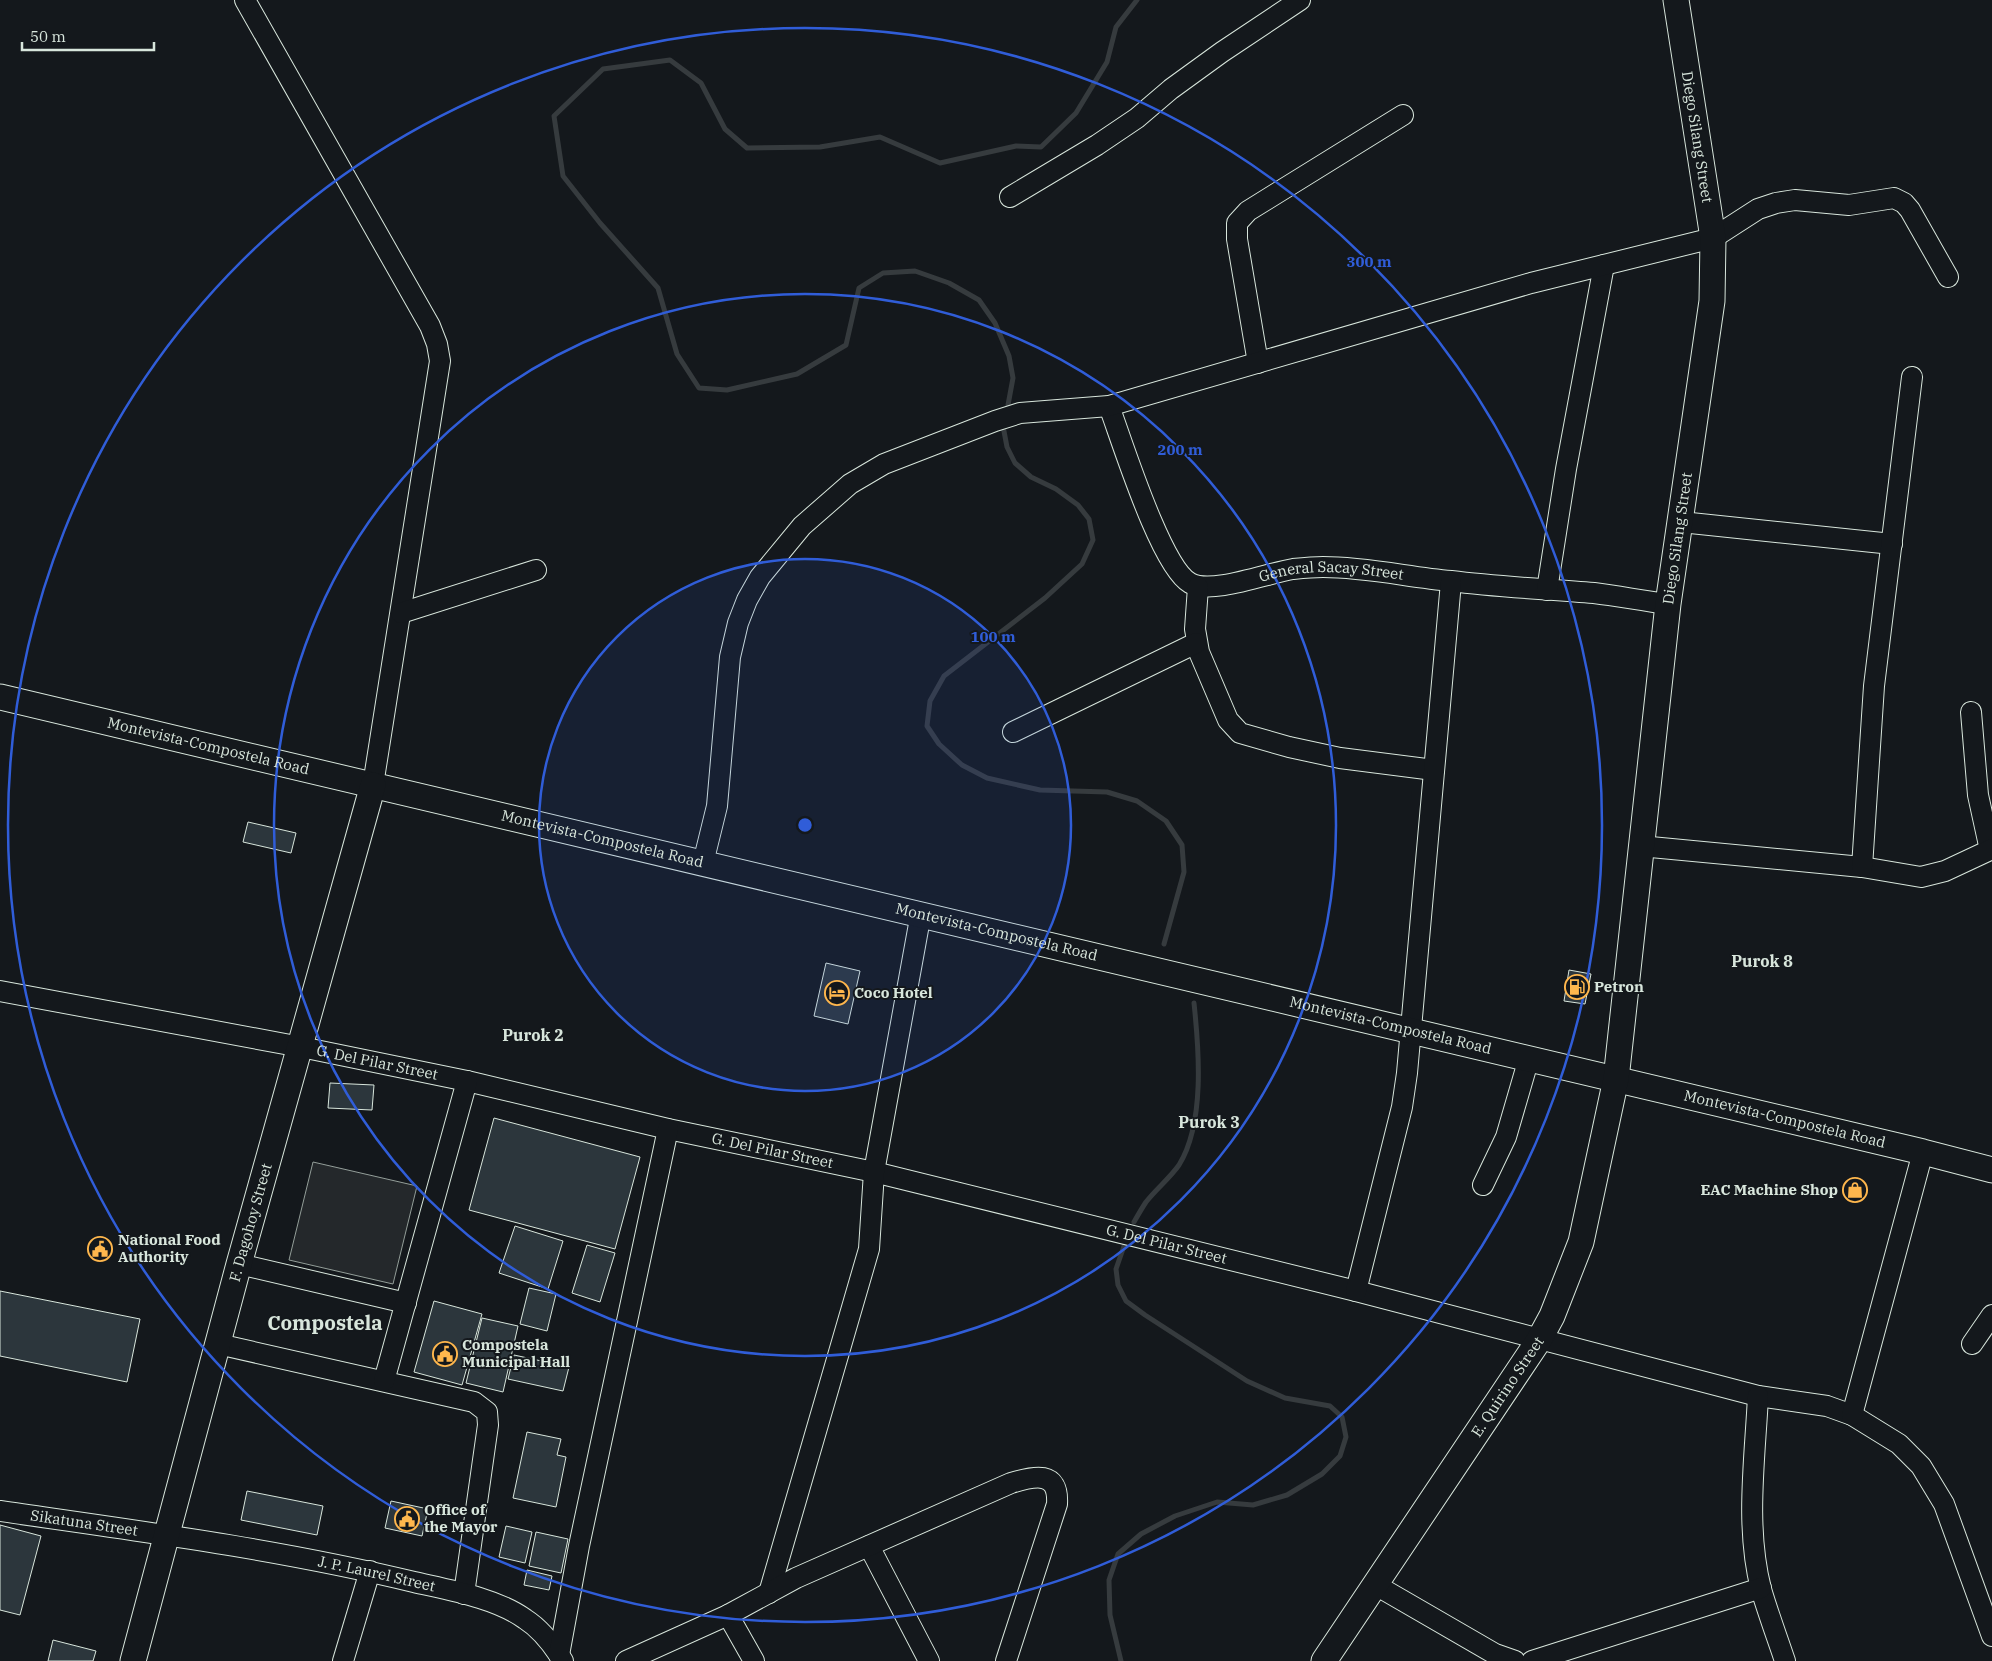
<svg xmlns="http://www.w3.org/2000/svg" width="1992" height="1661" viewBox="0 0 1992 1661" font-family="'IBM Plex Serif',serif">
  <style>
    .parking { fill: #24282b; stroke: #939e99 }
    .lines { fill: none; stroke-linecap: round; stroke-linejoin: round }
    .stream { stroke: #363b3e; stroke-width: 5 }
    .building { fill: #2c363c; stroke: #d8e6dc }
    .minor-casing { stroke: #d8e6dc; stroke-width: 22 }
    .major-casing { stroke: #d8e6dc; stroke-width: 27 }
    .minor { stroke: #14181c; stroke-width: 20 }
    .major { stroke: #14181c; stroke-width: 25 }
    .ring { fill: none; stroke: #305dd8; stroke-width: 2.5 }
    .labels { text-anchor: middle; stroke-width: 4; stroke-linejoin: round; paint-order: stroke }
    .street-label { font-size: 15px; fill: #d8e6dc; stroke: #14181c }
    .poi-label { font-size: 15px; font-weight: bold; fill: #d8e6dc; stroke: #14181c; text-anchor: start }
    .neighbourhood-label { font-size: 16px; font-weight: bold; fill: #d8e6dc; stroke: #14181c }
    .district-label { font-size: 20px; font-weight: bold; fill: #d8e6dc; stroke: #14181c }
    .centre { fill: #305dd8; stroke: #14181c; stroke-width: 2.5 }
    .ring-label { font-size: 15px; text-anchor: middle; font-weight: bold; fill: #305dd8; stroke: #14181c; stroke-width: 4; stroke-linejoin: round; paint-order: stroke }
  </style>
  <rect width="100%" height="100%" fill="#14181c"/>
  <polygon class="parking" points="313,1162 417,1186 393,1284 289,1260"/>
  <g class="lines">
    <g class="stream">
      <polyline points="1008,405 1013,378 1009,356 995,323 979,300 949,283 915,271 883,273 859,288 846,345 797,374 727,390 699,388 677,354 658,288 600,223 563,176 554,116 603,69 670,60 701,83 725,129 747,148 820,147 880,137 940,163 1016,146 1041,147 1076,113 1107,62 1116,27 1137,0"/>
      <polyline points="1003,426 1007,447 1015,463 1031,477 1056,489 1078,505 1089,519 1093,540 1082,564 1045,598 944,676 930,701 927,726 939,744 962,765 987,778 1040,790 1107,792 1137,801 1166,821 1182,845 1184,872 1164,944"/>
      <path d="M1134 1222C1138 1215 1142 1208 1146 1202 1156 1189 1170 1178 1179 1165 1205 1123 1199 1050 1194 1003"/>
      <polyline points="1121,1661 1110,1615 1109,1580 1118,1554 1141,1534 1175,1516 1217,1502 1253,1505 1287,1495 1322,1474 1340,1456 1346,1437 1342,1417 1330,1406 1285,1398 1247,1381 1145,1315 1126,1301 1118,1285 1116,1269 1124,1246"/>
    </g>
  </g>
  <g class="building">
    <polygon points="248,822 296,833 291,853 243,842"/>
    <polygon points="826,963 860,971 848,1024 814,1016"/>
    <polygon points="1569,970 1591,974 1585,1004 1564,1001"/>
    <polygon points="330,1083 374,1085 372,1110 328,1108"/>
    <polygon points="494,1118 640,1157 615,1249 469,1210"/>
    <polygon points="515,1226 563,1241 548,1289 499,1273"/>
    <polygon points="587,1245 615,1253 600,1302 572,1293"/>
    <polygon points="529,1288 556,1294 547,1331 520,1324"/>
    <polygon points="0,1291 140,1319 127,1382 0,1356"/>
    <polygon points="434,1301 482,1314 462,1385 414,1372"/>
    <polygon points="482,1318 518,1326 503,1392 466,1383"/>
    <polygon points="514,1355 569,1367 563,1391 508,1379"/>
    <polygon points="527,1432 561,1439 557,1455 566,1457 556,1507 513,1498"/>
    <polygon points="247,1491 323,1506 317,1535 241,1520"/>
    <polygon points="391,1501 428,1509 422,1536 385,1528"/>
    <polygon points="0,1525 41,1536 20,1615 0,1610"/>
    <polygon points="506,1526 532,1532 525,1563 499,1557"/>
    <polygon points="536,1532 568,1539 561,1573 529,1566"/>
    <polygon points="527,1570 552,1576 549,1590 524,1585"/>
    <polygon points="53,1640 96,1651 93,1661 48,1661"/>
  </g>
  <g class="lines">
    <defs>
      <g id="minor">
        <polyline points="245,0 430,326 437,344 440,361 373,785"/>
        <polyline points="1010,197 1097,145 1137,118 1171,89 1222,52 1300,0"/>
        <polyline points="1258,363 1237,239 1237,223 1248,211 1403,115"/>
        <path id="s1" d="M1109 406C1122 441 1161 567 1190 583 1211 595 1268 573 1293 569 1303 568 1313 567 1323 567 1366 567 1408 577 1451 581 1498 587 1546 589 1594 593 1619 596 1643 601 1668 604"/>
        <polyline points="1681,522 1892,544"/>
        <polyline points="1198,587 1195,629 1199,652 1228,720 1240,733 1289,747 1340,758 1434,770"/>
        <polyline points="1547,590 1566,469 1604,265"/>
        <polyline points="401,613 536,570"/>
        <polyline points="1971,712 1978,795 1990,850"/>
        <polyline points="1013,732 1196,643"/>
        <polyline points="1640,846 1862,867 1921,877 1945,871 1992,849"/>
        <polyline points="703,863 717,806 730,657 738,623 747,600 760,577 802,526 850,484 884,464 995,421 1020,413 1109,406 1531,283 1713,238 1758,209 1776,203 1795,200 1849,205 1894,198 1904,203 1910,210 1948,277"/>
        <polyline points="1862,867 1874,686 1912,377"/>
        <path id="s2" d="M0 991 301 1047 467 1081 668 1129 874 1172 1356 1291 1758 1396 1827 1406 1852 1415 1899 1444 1921 1466 1944 1504 1992 1636"/>
        <polyline points="1483,1185 1506,1137 1529,1058"/>
        <polyline points="239,1264 406,1303"/>
        <polyline points="1356,1291 1402,1107 1407,1073 1451,582"/>
        <polyline points="218,1344 474,1402 487,1412 488,1425 464,1594"/>
        <polyline points="1972,1344 1992,1315"/>
        <polyline points="384,1381 467,1081"/>
        <path d="M1758 1396C1755 1459 1745 1526 1761 1589 1768 1613 1777 1637 1785 1661"/>
        <polyline points="1852,1415 1923,1152"/>
        <path id="s3" d="M0 1511C138 1531 278 1549 414 1582 449 1590 496 1598 525 1619 541 1629 553 1645 563 1661"/>
        <polyline points="869,1546 929,1661"/>
        <polyline points="1374,1584 1495,1654 1515,1661"/>
        <polyline points="769,1593 869,1249 874,1172 921,913"/>
        <polyline points="728,1615 754,1661"/>
        <polyline points="559,1655 579,1546 668,1129"/>
        <polyline points="343,1661 370,1571"/>
        <path d="M626 1661 728 1615 796 1578 1011 1483C1034 1476 1059 1470 1057 1504L1006 1661"/>
        <polyline points="1532,1661 1761,1588"/>
      </g>
      <g id="major">
        <path id="s4" d="M0 697C641 848 1282 999 1923 1152L1992 1170"/>
        <path id="s5" d="M133 1661 239 1264 373 785"/>
        <path id="s6" d="M1324 1661 1539 1340 1552 1316 1581 1242 1616 1079 1668 604 1712 301 1713 238 1676 0"/>
      </g>
    </defs>
    <use href="#minor" class="minor-casing"/>
    <use href="#major" class="major-casing"/>
    <use href="#minor" class="minor"/>
    <use href="#major" class="major"/>
  </g>
  <circle cx="805" cy="825" r="266" fill="#305dd8" fill-opacity=".12"/>
  <g class="ring">
    <circle cx="805" cy="825" r="266"/>
    <circle cx="805" cy="825" r="531"/>
    <circle cx="805" cy="825" r="797"/>
  </g>
  <defs>
    <symbol id="fuel-ring" viewBox="-11 -11 22 22"><circle r="9.5" fill="#14181c" stroke="#ffb74d" stroke-width="1.5"/><path d="M-5.5-6h7V0h2V4h1.3V-2.5L3-4.5l.8-.8L6-3V5H2.5V1h-1V6h-7ZM-4.2-4.7v3.2H.2V-4.7Z" fill="#ffb74d"/></symbol>
    <symbol id="hotel-ring" viewBox="-11 -11 22 22"><circle r="9.5" fill="#14181c" stroke="#ffb74d" stroke-width="1.5"/><path d="M-6-4.5h1.5V1H6V5H4.5V3h-9V5H-6ZM-4 0a1.8 1.8 0 1 1 3.6 0ZM.5 0V-2.5h3Q6-2.5 6 0Z" fill="#ffb74d"/></symbol>
    <symbol id="shop-ring" viewBox="-11 -11 22 22"><circle r="9.5" fill="#14181c" stroke="#ffb74d" stroke-width="1.5"/><path d="M-5-2.5h2.3a2.7 3.5 0 0 1 5.4 0H5L5.5 6h-11ZM-1.5-2.5h3a1.5 2.3 0 0 0-3 0Z" fill="#ffb74d"/></symbol>
    <symbol id="civic-ring" viewBox="-11 -11 22 22"><circle r="9.5" fill="#14181c" stroke="#ffb74d" stroke-width="1.5"/><path d="M-.6-6.5H3V-4.5H.6V-3L4-1V1h2V6H-6V1h2V-1L-.6-3ZM-1.2 2.5V6h2.4V2.5Z" fill="#ffb74d"/></symbol>
  </defs>
  <g fill-rule="evenodd">
    <use href="#fuel-ring" x="1563" y="973" width="28" height="28"/>
    <use href="#hotel-ring" x="823" y="979" width="28" height="28"/>
    <use href="#shop-ring" x="1841" y="1176" width="28" height="28"/>
    <use href="#civic-ring" x="86" y="1235" width="28" height="28"/>
    <use href="#civic-ring" x="431" y="1340" width="28" height="28"/>
    <use href="#civic-ring" x="393" y="1505" width="28" height="28"/>
  </g>
  <g class="labels">
    <g class="street-label">
      <text transform="translate(1697 137) rotate(81)" y="5">Diego Silang Street</text>
      <text dy="5" stroke="none"><textPath href="#s6" startOffset="1204">Diego Silang Street</textPath></text>
      <text dy="5" stroke="none"><textPath href="#s1" startOffset="340">General Sacay Street</textPath></text>
      <text dy="5" stroke="none"><textPath href="#s4" startOffset="214">Montevista-Compostela Road</textPath></text>
      <text dy="5" stroke="none"><textPath href="#s4" startOffset="619">Montevista-Compostela Road</textPath></text>
      <text dy="5" stroke="none"><textPath href="#s4" startOffset="1024">Montevista-Compostela Road</textPath></text>
      <text dy="5" stroke="none"><textPath href="#s4" startOffset="1429">Montevista-Compostela Road</textPath></text>
      <text dy="5" stroke="none"><textPath href="#s2" startOffset="384">G. Del Pilar Street</textPath></text>
      <text dy="5" stroke="none"><textPath href="#s4" startOffset="1834">Montevista-Compostela Road</textPath></text>
      <text dy="5" stroke="none"><textPath href="#s2" startOffset="789">G. Del Pilar Street</textPath></text>
      <text dy="5" stroke="none"><textPath href="#s5" startOffset="454">F. Dagohoy Street</textPath></text>
      <text dy="5" stroke="none"><textPath href="#s2" startOffset="1194">G. Del Pilar Street</textPath></text>
      <text dy="5" stroke="none"><textPath href="#s6" startOffset="330">E. Quirino Street</textPath></text>
      <text dy="5" stroke="none"><textPath href="#s3" startOffset="85">Sikatuna Street</textPath></text>
      <text dy="5" stroke="none"><textPath href="#s3" startOffset="382">J. P. Laurel Street</textPath></text>
    </g>
    <g class="poi-label">
      <text x="1594" y="992">Petron</text>
      <text x="854" y="998">Coco Hotel</text>
      <text x="1838" y="1195" text-anchor="end">EAC Machine Shop</text>
      <text x="118" y="1245">National Food<tspan x="118" dy="17">Authority</tspan></text>
      <text x="462" y="1350">Compostela<tspan x="462" dy="17">Municipal Hall</tspan></text>
      <text x="424" y="1515">Office of<tspan x="424" dy="17">the Mayor</tspan></text>
    </g>
    <g class="neighbourhood-label">
      <text x="1762" y="967">Purok 8</text>
      <text x="533" y="1041">Purok 2</text>
      <text x="1209" y="1128">Purok 3</text>
    </g>
    <g class="district-label">
      <text x="325" y="1330">Compostela</text>
    </g>
  </g>
  <circle cx="805" cy="825" r="8" class="centre"/>
  <g class="ring-label">
    <text x="1369" y="267">300 m</text>
    <text x="1180" y="455">200 m</text>
    <text x="993" y="642">100 m</text>
  </g>
  <path d="M22 42v8h132v-8" fill="none" stroke="#d8e6dc" stroke-width="2.5"/>
  <text x="30" y="42" font-size="15" fill="#d8e6dc" stroke="#14181c" stroke-width="4" paint-order="stroke">50 m</text>
</svg>
